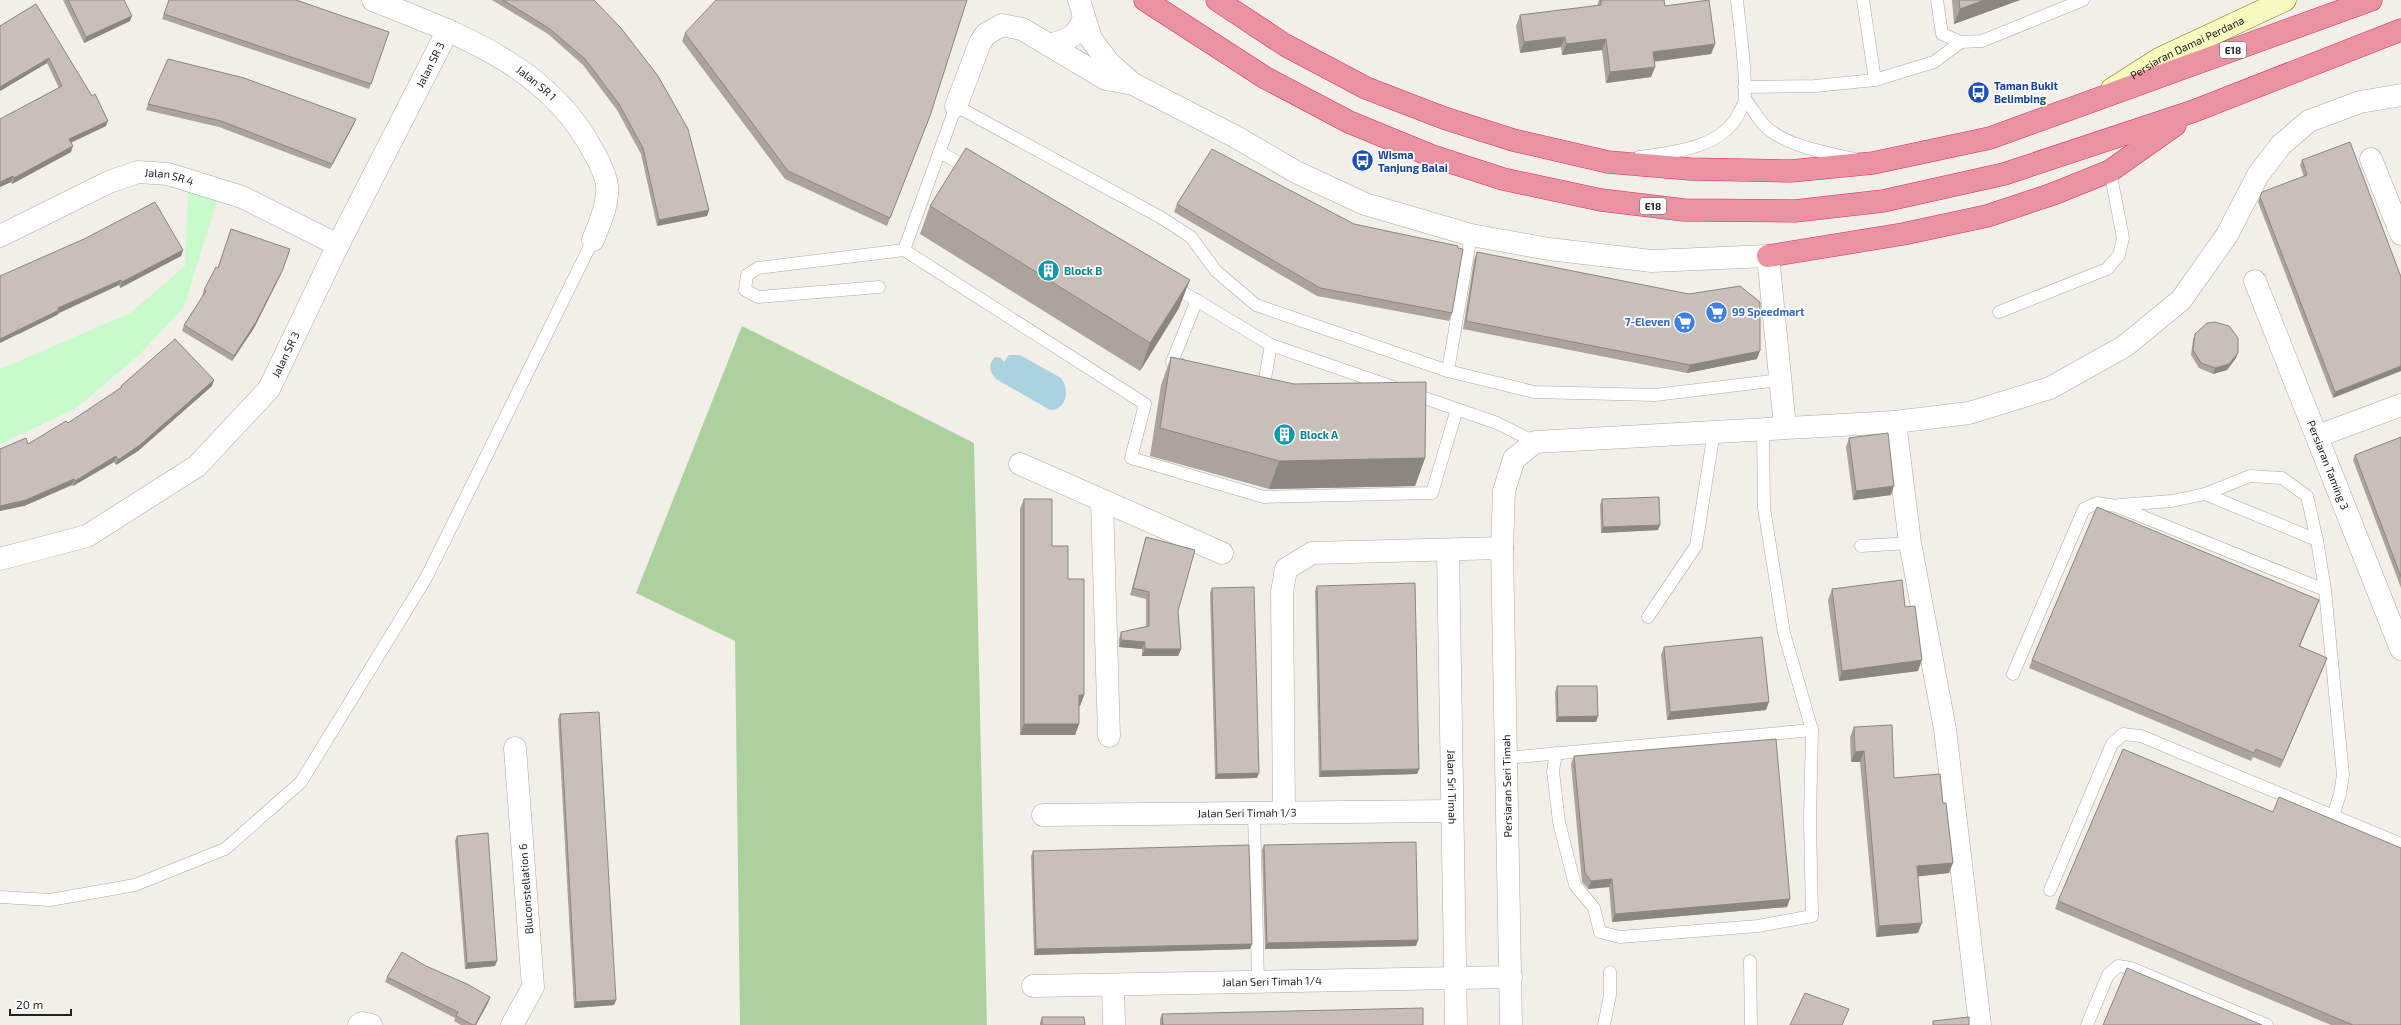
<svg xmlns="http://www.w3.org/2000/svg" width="2401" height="1025" viewBox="0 0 2401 1025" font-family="'Exo 2',sans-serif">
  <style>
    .forest { fill: #add19e }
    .park { fill: #c8facc }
    .water { fill: #aad3df }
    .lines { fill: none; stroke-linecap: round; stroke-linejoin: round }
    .lane-casing { stroke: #a9a9a9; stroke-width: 13 }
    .street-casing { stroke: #a9a9a9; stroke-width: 23 }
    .secondary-casing { stroke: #707d05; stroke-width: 23 }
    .highway-casing { stroke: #dc2a67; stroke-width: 23 }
    .lane { stroke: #fff; stroke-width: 12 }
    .street { stroke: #fff; stroke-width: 22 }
    .secondary { stroke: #f7fabf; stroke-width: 22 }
    .highway { stroke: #e892a2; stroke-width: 22 }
    .wall { fill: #aba49e }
    .shaded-wall { fill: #8b8681 }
    .building { fill: #c7bfb8; stroke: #8b8681 }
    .labels { text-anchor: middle; stroke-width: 3.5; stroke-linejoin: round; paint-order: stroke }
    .shield { fill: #fff; stroke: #646464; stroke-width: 1 }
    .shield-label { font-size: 10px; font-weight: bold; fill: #222 }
    .street-label { font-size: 11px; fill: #222; stroke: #fff }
    .transit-label { font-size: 11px; font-weight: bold; fill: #164399; stroke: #fff; text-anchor: start }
    .culture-label { font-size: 11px; font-weight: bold; fill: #0d838f; stroke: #fff; text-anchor: start }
    .shop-label { font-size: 11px; font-weight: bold; fill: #366cbe; stroke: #fff; text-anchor: start }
  </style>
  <rect width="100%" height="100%" fill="#f2efe9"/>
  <polygon class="forest" points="742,326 974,443 987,1025 740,1025 735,641 636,593"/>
  <polygon class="park" points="188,191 218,197 184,307 139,355 75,409 0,444 0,369 130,313 185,266"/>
  <path class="water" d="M1009 355H1020L1061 378C1070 389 1067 410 1050 410L996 379C989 371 988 365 995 357L1001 358 1004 362Z"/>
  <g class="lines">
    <defs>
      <g id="lane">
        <polyline points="1863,0 1875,80"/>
        <polyline points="1937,0 1942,34 1961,42 1982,41 2083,0"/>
        <polyline points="1744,87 1815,86 1875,80 1934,62 1961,42"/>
        <path d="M1745 99C1751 107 1757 116 1763 124 1783 146 1828 153 1855 159"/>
        <polyline points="940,152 971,170"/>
        <path d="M1639 157C1674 152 1724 148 1740 111 1742 107 1745 102 1745 97 1746 66 1740 31 1737 0"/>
        <polyline points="904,250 956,106 1160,217 1191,237 1216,271 1256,305 1448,371 1534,392 1655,395 1780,380"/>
        <polyline points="1171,285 1271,345 1497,423 1535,442"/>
        <polyline points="879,287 758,297 745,290 747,275 758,268 904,250 1145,404 1131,458 1264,497 1432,493 1457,409"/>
        <polyline points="1999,312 2107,269 2119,255 2123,238 2110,171"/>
        <polyline points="1182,365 1172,362 1197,300"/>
        <polyline points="1448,371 1471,235"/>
        <polyline points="1263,390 1271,345"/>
        <polyline points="2205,494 2317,540"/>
        <polyline points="2119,505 2172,501 2205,494 2250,476 2282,478 2307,496 2317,540 2325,590"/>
        <polyline points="1861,546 1910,543"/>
        <polyline points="1648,617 1696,546 1714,431"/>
        <polyline points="2013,674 2084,509 2097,503 2116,506 2325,590 2343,775 2340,794 2333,816"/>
        <polyline points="1556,753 1553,771 1559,822 1575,885 1594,908 1600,932 1620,937 1758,926 1812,916 1810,820 1812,730 1784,633 1764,508 1763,429"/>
        <polyline points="1506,758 1812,730"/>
        <polyline points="1254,813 1258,982"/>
        <polyline points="2050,890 2112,744 2123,734 2141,736 2401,844"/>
        <polyline points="0,897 50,900 135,885 225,849 301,782 426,578 593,240"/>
        <polyline points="1750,961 1751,1025"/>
        <polyline points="1604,1025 1610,995 1610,972"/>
        <polyline points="2087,1025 2108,975 2118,966 2131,968 2267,1025"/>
      </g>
      <g id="street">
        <path id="s1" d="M373 0C458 34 548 65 593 151 600 163 609 180 607 194 606 210 599 225 593 240"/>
        <polyline points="1079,0 1091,39 1109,63 1133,84 1236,137 1296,172 1365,204 1471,235 1549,249 1652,261 1768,256 1785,427"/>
        <path d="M1049 45C1068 40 1078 36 1084 17"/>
        <polyline points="956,106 980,43 986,34 1002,25 1022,29 1106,79 1128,83"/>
        <polyline points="2371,159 2401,234"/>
        <path id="s2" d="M0 236 109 182 138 172 168 174 242 197 338 245"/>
        <path id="s3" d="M2255 281 2401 649"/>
        <polyline points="1895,422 1910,543 1945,729 1980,1025"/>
        <polyline points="2318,436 2401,405"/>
        <polyline points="1020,464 1222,553"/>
        <polyline points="1102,502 1109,736"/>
        <path id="s4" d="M1448 550 1456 1025"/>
        <path id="s5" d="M0 559 87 536 197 466 269 389 338 245 448 30"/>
        <polyline points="1284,813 1282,592 1286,569 1312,553 1502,548"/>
        <path id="s6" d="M1043 815 1451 811"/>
        <polyline points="1113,985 1114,1025"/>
        <path id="s7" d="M1033 986 1511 977"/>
        <polyline points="359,1025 362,1023 371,1025"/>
        <polyline points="512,1025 533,987 515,748"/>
        <polyline points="1511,1025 1502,548 1504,491 1514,459 1535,442 1895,422 1969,413 2050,388 2125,346 2181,300 2227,235 2258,175 2281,145 2309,121 2360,102 2401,95"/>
      </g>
      <g id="secondary">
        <path id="s8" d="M2112 89 2159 59 2285 0"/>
      </g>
      <g id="highway">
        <polyline points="1145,0 1264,77 1349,122 1432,156 1503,179 1601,200 1684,210 1795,211 1883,201 2004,174 2194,111 2401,30"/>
        <polyline points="1217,0 1285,45 1366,88 1444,118 1513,140 1608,162 1690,169 1791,171 1873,163 1990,138 2371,0"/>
        <polyline points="1768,256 1903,234 1987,216 2053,194 2110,171 2175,125"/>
      </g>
    </defs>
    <use href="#lane" class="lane-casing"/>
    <use href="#street" class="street-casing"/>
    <use href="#secondary" class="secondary-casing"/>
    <use href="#highway" class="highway-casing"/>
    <use href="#lane" class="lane"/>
    <use href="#street" class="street"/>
    <use href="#secondary" class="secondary"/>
    <use href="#highway" class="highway"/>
  </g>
  <g class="wall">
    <polygon points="63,0 124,0 130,21 84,43"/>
    <polygon points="169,0 389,32 369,89 162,19"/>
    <polygon points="492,0 594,0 709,210 707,216 657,226 641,154 617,110 583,65 548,34"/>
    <polygon points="1599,0 1664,0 1665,6 1715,44 1711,54 1654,62 1655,67 1651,77 1606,83 1602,50 1562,55 1561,47 1520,53 1516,26 1520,15 1597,6"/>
    <polygon points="1952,0 2020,0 1954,24"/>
    <polygon points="36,4 106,126 71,143 71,152 12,184 11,182 0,187 59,88 47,63 0,91 0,26"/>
    <polygon points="685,33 930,116 887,226 785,179 682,41"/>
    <polygon points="148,104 354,124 330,169 219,127 146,110"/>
    <polygon points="2302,160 2401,277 2333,398 2258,202 2260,197 2304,177 2300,165"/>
    <polygon points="1177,204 1452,313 1449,321 1317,296 1174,212"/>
    <polygon points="930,206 1179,308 1140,371 920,234"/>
    <polygon points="183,250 181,256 120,288 119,285 59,313 57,315 19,334 0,276"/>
    <polygon points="1477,252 1757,359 1687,373 1463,329 1474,260"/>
    <polygon points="218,268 281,274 254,328 232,361 182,331 184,325 203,296 202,296 204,290"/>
    <polygon points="2195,334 2236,358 2227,370 2213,374 2199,368 2191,355 2193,339"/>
    <polygon points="1171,357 1425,458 1415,486 1269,489 1150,456 1161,385"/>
    <polygon points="121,386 212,386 138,451 116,465 114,462 73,486 72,485 24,506 28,444 68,423 120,389"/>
    <polygon points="2401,437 2401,588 2353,460 2355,455"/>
    <polygon points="1849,438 1891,495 1853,500 1846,447"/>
    <polygon points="1024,499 1052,546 1068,579 1084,695 1080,706 1079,706 1079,724 1075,735 1020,735 1020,509"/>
    <polygon points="1602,499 1658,530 1601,533 1600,505"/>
    <polygon points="1146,537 1178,611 1181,649 1178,656 1142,656 1142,649 1119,647 1119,639 1121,632 1146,627 1146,599 1130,595 1144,544"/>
    <polygon points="1317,586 1419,769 1417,774 1319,777 1315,591"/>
    <polygon points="1212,588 1257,778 1215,779 1210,593"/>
    <polygon points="1832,589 1918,671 1839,681 1828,600"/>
    <polygon points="2319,600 2300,646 2327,658 2280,768 2253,757 2251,761 2029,668 2032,660"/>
    <polygon points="1664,647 1766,710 1667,720 1661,655"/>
    <polygon points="1557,686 1598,716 1596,722 1556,722 1555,692"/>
    <polygon points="560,714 616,1000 614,1005 574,1008 558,719"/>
    <polygon points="1854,727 1894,778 1949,873 1918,876 1918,933 1876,937 1860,762 1851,762 1850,737"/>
    <polygon points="1574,756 1787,907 1612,922 1609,887 1588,889 1582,882 1571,764"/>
    <polygon points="457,836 495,966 465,969 455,841"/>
    <polygon points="1264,845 1418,940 1416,946 1265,949 1262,850"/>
    <polygon points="1033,851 1250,949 1034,955 1031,856"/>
    <polygon points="2058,901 2401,1025 2331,1025 2055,909"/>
    <polygon points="426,966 490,997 488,1003 476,1025 461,1025 454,1021 455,1018 385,982 387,977"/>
    <polygon points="1162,1014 1423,1025 1160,1025 1160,1019"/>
    <polygon points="1042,1017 1085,1025 1040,1025 1040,1023"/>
  </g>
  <g class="shaded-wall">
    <polygon points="1984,0 2020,0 1954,24 1960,9"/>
    <polygon points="132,16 130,21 84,43 86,37"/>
    <polygon points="1565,37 1561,47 1520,53 1524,42"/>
    <polygon points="1606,39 1602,50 1562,55 1566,44"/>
    <polygon points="1715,44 1711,54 1649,62 1653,52"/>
    <polygon points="49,58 47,63 0,91 0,87"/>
    <polygon points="1655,67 1651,77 1606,83 1610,72"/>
    <polygon points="356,119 354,124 330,169 332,164"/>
    <polygon points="108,121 106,126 67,144 69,139"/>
    <polygon points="73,146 71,152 12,184 14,178"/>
    <polygon points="13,176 11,182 0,187 0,182"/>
    <polygon points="709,210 707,216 657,226 659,220"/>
    <polygon points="183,250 181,256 120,288 122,282"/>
    <polygon points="283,269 281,274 254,328 232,361 234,356"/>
    <polygon points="121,280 119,285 59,313 57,315 0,343 0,339 58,308"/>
    <polygon points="1190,280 1179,308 1140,371 1150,343"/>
    <polygon points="1760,351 1757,359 1687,373 1690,365"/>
    <polygon points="2238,353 2236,358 2227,370 2213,374 2215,368"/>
    <polygon points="2401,366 2401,371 2333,398 2335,392"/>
    <polygon points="214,380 212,386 138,451 116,465 118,460"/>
    <polygon points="116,456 114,462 73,486 75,481"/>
    <polygon points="1425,458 1415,486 1269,489 1279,461"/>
    <polygon points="74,479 72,485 24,506 0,511 0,506"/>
    <polygon points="1894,486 1891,495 1853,500 1856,491"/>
    <polygon points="1660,525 1658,530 1601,533 1603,527"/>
    <polygon points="2319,600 2316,608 2296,654 2299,646"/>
    <polygon points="1121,640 1145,642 1142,649 1119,647"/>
    <polygon points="1145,649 1181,649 1178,656 1142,656"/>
    <polygon points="2327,658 2324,666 2280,768 2283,760"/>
    <polygon points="1922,660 1918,671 1839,681 1842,671"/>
    <polygon points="1079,695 1084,695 1080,706 1075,706"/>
    <polygon points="1769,702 1766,710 1667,720 1670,712"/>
    <polygon points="1598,716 1596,722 1556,722 1558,717"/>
    <polygon points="1024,724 1079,724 1075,735 1020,735"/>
    <polygon points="1864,751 1860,762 1851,762 1855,752"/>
    <polygon points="1419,769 1417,774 1319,777 1321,771"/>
    <polygon points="1259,773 1257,778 1215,779 1217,774"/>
    <polygon points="1953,863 1949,873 1913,877 1917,866"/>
    <polygon points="1612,879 1609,887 1588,889 1591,881"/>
    <polygon points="1790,899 1787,907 1612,922 1615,914"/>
    <polygon points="1922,923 1918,933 1876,937 1879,926"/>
    <polygon points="1418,940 1416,946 1265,949 1267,943"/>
    <polygon points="1252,944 1250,949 1034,955 1036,949"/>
    <polygon points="497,961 495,966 465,969 467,963"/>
    <polygon points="490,997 488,1003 476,1025 475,1025"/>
    <polygon points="616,1000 614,1005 574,1008 576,1002"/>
  </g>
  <g class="building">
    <polygon points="68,0 124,0 132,16 86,37"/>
    <polygon points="169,0 296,0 389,32 371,84 164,14"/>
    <polygon points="503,0 594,0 621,28 658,76 688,129 709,210 659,220 643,148 619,104 585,59 550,29"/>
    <polygon points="716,0 967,0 930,116 890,218 788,171 685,33"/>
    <polygon points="1601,0 1664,0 1665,6 1709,0 1715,44 1653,52 1655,67 1610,72 1606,39 1566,44 1565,37 1524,42 1520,15 1601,5"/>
    <polygon points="1959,0 1984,0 1960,9"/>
    <polygon points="36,4 92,96 95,94 108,121 69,139 73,146 14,178 13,176 0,182 0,119 62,86 49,58 0,87 0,26"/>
    <polygon points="168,59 244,78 356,119 332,164 221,121 148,104"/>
    <polygon points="2350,142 2401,277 2401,366 2335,392 2260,197 2262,192 2307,175 2302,160"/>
    <polygon points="966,148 1190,280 1150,343 930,206"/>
    <polygon points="1212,149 1354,224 1458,246 1458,248 1463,249 1452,313 1320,288 1177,204"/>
    <polygon points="155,202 183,250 122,282 121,280 58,308 59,310 0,339 0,276 84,239"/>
    <polygon points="231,229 290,249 283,269 256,322 234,356 184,325 206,291 204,290 216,267 218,268"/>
    <polygon points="1477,252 1689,294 1740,286 1760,302 1760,351 1690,365 1466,321"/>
    <polygon points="2215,322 2229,326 2238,338 2238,353 2229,364 2215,368 2201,363 2193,350 2195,334 2207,323"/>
    <polygon points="175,339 214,380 140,445 118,460 116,456 75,481 74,479 26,500 0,506 0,449 26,438 28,444 66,421 68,423 122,387 121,386"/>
    <polygon points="1171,357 1294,384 1426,382 1425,458 1279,461 1160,428"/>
    <polygon points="1888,433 1894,486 1856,491 1849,438"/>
    <polygon points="2401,437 2401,577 2355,455"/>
    <polygon points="1659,497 1660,525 1603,527 1602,499"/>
    <polygon points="1024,499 1052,499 1052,546 1068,546 1068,579 1084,579 1084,695 1079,695 1079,724 1024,724"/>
    <polygon points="2097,507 2319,600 2299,646 2327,658 2283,760 2256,749 2254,753 2032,660"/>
    <polygon points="1146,537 1195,550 1178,611 1181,649 1145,649 1145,642 1121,640 1121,632 1149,626 1149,592 1133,588"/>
    <polygon points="1902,580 1905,607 1915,606 1922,660 1842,671 1832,589"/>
    <polygon points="1415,583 1419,769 1321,771 1317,586"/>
    <polygon points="1254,587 1259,773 1217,774 1212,588"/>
    <polygon points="1762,637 1769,702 1670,712 1664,647"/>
    <polygon points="1557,686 1597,686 1598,716 1558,717"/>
    <polygon points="599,712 616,1000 576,1002 560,714"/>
    <polygon points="1892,725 1894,778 1940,774 1943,803 1946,803 1953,863 1917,866 1922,923 1879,926 1864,751 1855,752 1854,727"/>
    <polygon points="1776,739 1790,899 1615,914 1612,879 1591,881 1585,873 1574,756"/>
    <polygon points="2123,749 2273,812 2279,797 2401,848 2401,1025 2353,1025 2058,901"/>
    <polygon points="488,833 497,961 467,963 457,836"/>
    <polygon points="1416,842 1418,940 1267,943 1264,845"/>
    <polygon points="1249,845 1252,944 1036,949 1033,851"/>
    <polygon points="402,952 426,966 467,984 490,997 475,1025 473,1025 456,1016 458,1012 387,977"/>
    <polygon points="2127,968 2262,1025 2103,1025"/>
    <polygon points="1805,993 1849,1009 1842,1025 1790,1025"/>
    <polygon points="1423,1008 1423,1025 1163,1025 1162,1014"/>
    <polygon points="1042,1017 1084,1017 1085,1025 1042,1025"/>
    <polygon points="1969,1017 1969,1025 1933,1025 1933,1021"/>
  </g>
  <defs>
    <symbol id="bus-disc" viewBox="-11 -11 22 22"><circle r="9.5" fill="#1a4fb4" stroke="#fff"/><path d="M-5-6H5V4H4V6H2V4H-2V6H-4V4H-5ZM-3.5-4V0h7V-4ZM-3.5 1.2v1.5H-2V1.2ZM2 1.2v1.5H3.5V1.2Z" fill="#fff"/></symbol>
    <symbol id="building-disc" viewBox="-11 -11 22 22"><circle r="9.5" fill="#0f9aa8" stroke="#fff"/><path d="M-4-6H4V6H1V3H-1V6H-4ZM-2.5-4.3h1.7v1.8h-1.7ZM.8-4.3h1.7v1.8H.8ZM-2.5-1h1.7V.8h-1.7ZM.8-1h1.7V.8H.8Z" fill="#fff"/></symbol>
    <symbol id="supermarket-disc" viewBox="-11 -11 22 22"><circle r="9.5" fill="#3f7fe0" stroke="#fff"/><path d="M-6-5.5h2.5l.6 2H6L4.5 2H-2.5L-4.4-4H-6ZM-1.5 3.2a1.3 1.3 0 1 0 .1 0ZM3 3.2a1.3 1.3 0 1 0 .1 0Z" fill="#fff"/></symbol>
  </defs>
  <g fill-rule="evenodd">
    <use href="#bus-disc" x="1966" y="80" width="25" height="25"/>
    <use href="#bus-disc" x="1350" y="148" width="25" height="25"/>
    <use href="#building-disc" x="1036" y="258" width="25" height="25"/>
    <use href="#supermarket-disc" x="1704" y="300" width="25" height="25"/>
    <use href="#supermarket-disc" x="1672" y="310" width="25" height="25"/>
    <use href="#building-disc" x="1272" y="422" width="25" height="25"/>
  </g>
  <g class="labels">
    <g class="shield">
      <rect x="2220" y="42" width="26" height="16" rx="3"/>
      <rect x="1640" y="198" width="26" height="16" rx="3"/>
    </g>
    <g class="shield-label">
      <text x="2233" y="54">E18</text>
      <text x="1653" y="210">E18</text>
    </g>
    <g class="street-label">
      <text dy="4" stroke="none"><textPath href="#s8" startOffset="86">Persiaran Damai Perdana</textPath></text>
      <text dy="4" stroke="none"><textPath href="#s5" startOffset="688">Jalan SR 3</textPath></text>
      <text dy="4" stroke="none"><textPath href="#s1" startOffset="184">Jalan SR 1</textPath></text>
      <text dy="4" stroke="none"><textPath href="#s2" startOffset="184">Jalan SR 4</textPath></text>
      <text dy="4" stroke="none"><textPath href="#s5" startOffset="364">Jalan SR 3</textPath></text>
      <text dy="4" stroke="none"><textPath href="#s3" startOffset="198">Persiaran Taming 3</textPath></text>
      <text transform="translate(1507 786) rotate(-91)" y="4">Persiaran Seri Timah</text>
      <text dy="4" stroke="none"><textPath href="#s4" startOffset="237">Jalan Sri Timah</textPath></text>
      <text dy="4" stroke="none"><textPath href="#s6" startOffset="204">Jalan Seri Timah 1/3</textPath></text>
      <text transform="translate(526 889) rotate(-94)" y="4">Bluconstellation 6</text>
      <text dy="4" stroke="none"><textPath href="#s7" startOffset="239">Jalan Seri Timah 1/4</textPath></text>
    </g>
    <g class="transit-label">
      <text x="1994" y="90">Taman Bukit<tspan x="1994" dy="13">Belimbing</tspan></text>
      <text x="1378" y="159">Wisma<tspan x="1378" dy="13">Tanjung Balai</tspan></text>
    </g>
    <g class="culture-label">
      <text x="1064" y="275">Block B</text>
      <text x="1300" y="439">Block A</text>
    </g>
    <g class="shop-label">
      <text x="1732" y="316">99 Speedmart</text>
      <text x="1670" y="326" text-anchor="end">7-Eleven</text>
    </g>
  </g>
  <path d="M10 1009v6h61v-6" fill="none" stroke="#222222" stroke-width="2"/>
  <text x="16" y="1009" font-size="12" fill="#222222" stroke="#ffffff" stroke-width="3" paint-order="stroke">20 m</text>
</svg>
